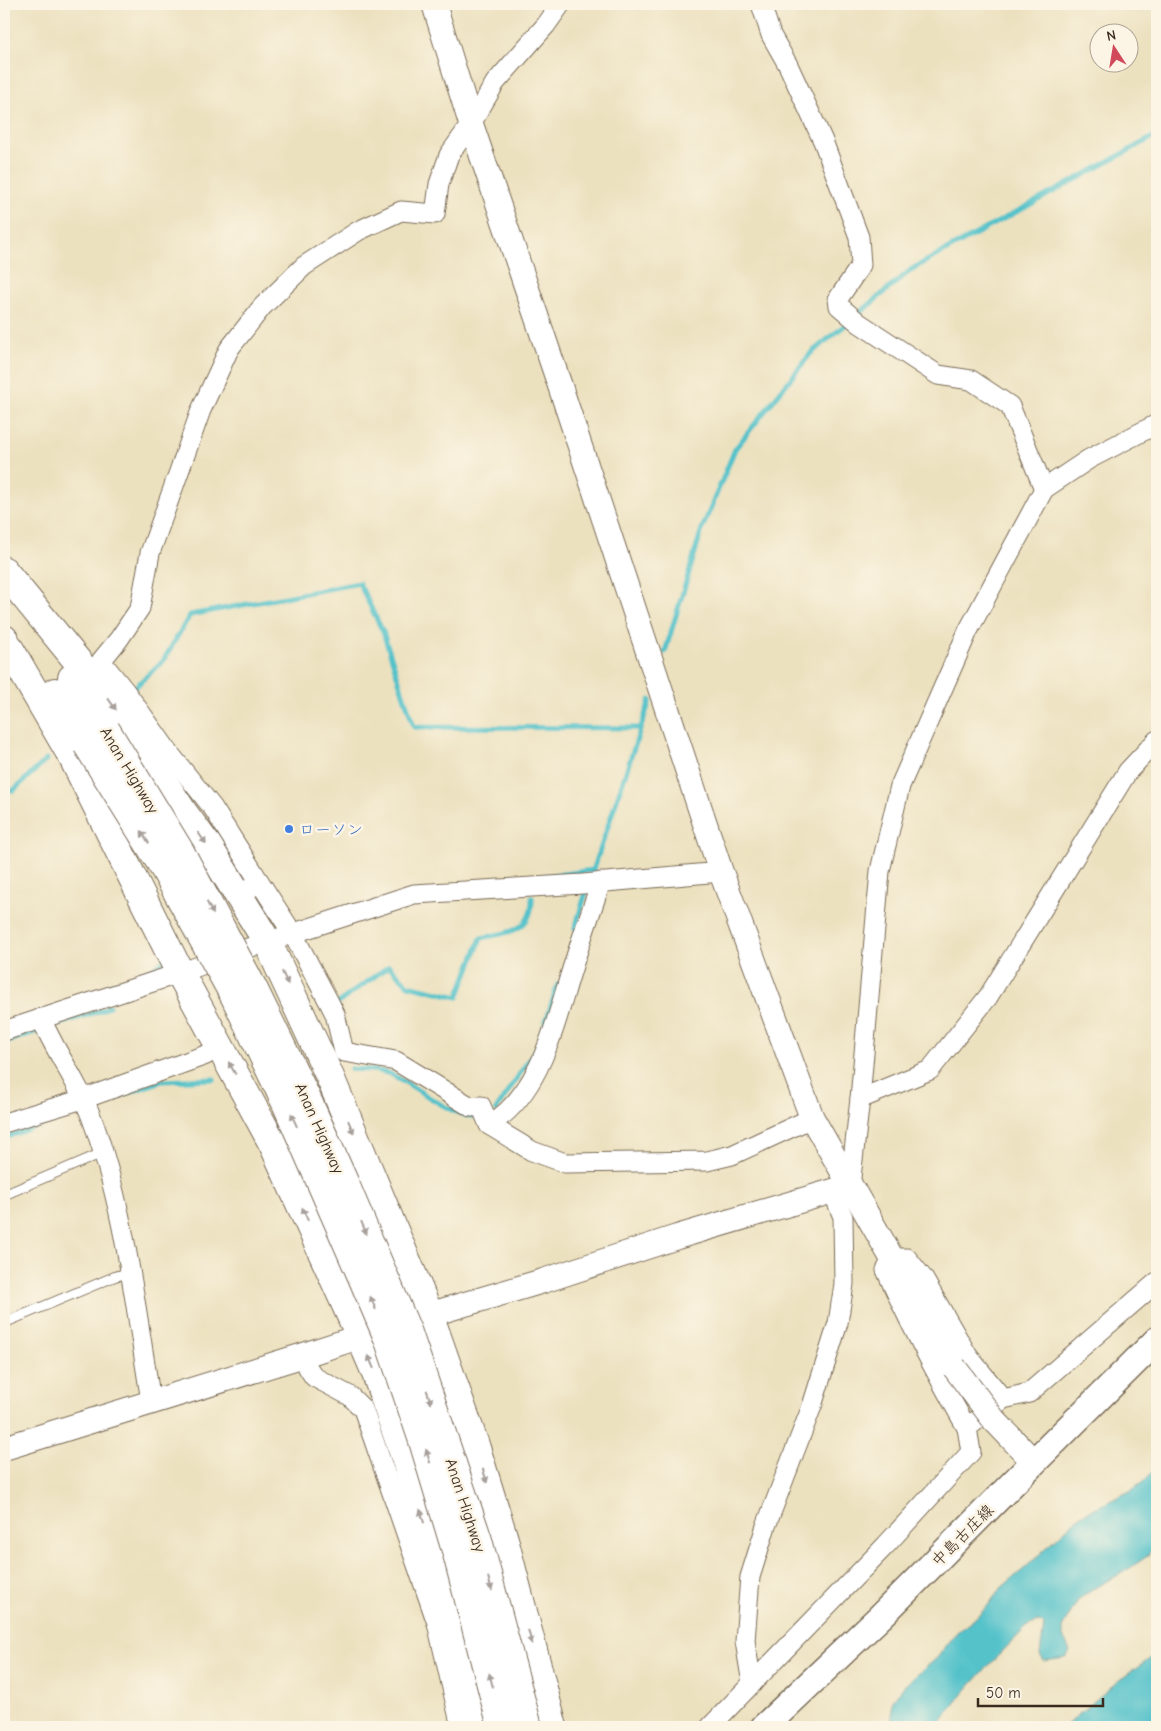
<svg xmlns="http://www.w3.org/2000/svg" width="1161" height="1731" viewBox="0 0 1161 1731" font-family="'Comic Neue','Klee One',sans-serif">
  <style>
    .water { fill: #55c2ca; stroke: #487674 }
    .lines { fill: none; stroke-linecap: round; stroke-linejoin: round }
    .stream { stroke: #55c2ca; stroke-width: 5 }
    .service-casing { stroke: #796a56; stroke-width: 11 }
    .minor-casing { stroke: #796a56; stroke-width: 21 }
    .tertiary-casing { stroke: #796a56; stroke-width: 26 }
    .secondary-casing { stroke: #796a56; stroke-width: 29 }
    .trunk-casing { stroke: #796a56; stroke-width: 30 }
    .service { stroke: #fff; stroke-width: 9 }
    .minor { stroke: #fff; stroke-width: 19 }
    .tertiary { stroke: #fff; stroke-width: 24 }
    .secondary { stroke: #fff; stroke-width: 26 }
    .trunk { stroke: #fff; stroke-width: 28 }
    .tertiary-bridge-casing { stroke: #796a56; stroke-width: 26; stroke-linecap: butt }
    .trunk-bridge-casing { stroke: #796a56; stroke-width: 30; stroke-linecap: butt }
    .tertiary-bridge { stroke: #fff; stroke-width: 24 }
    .trunk-bridge { stroke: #fff; stroke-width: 28 }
    .oneway { fill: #a79f9a }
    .shop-dot { fill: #3f7fe0; stroke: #fcf5e5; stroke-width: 2 }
    .labels { text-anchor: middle; stroke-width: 5; stroke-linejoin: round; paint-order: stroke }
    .street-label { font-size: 16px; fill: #3b2a1e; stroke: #fcf5e5 }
    .shop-label { font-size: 16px; fill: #366cbe; stroke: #fcf5e5; text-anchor: start }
  </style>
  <rect width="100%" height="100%" fill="#fcf5e5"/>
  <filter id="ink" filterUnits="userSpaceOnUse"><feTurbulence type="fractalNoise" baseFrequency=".02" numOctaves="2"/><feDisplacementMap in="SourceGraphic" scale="10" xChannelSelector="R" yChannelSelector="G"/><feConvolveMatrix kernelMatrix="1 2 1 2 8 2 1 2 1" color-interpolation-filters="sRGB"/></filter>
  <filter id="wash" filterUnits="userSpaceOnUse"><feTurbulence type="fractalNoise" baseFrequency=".0096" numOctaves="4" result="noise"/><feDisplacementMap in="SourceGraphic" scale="20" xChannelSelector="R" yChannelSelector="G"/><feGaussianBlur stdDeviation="1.12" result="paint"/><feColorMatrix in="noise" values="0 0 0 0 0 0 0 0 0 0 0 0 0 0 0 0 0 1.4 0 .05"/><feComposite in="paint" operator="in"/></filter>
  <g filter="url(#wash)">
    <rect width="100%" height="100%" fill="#ece1bf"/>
    <g class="water">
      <path d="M1157 1467V1543L1146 1557 1124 1572 1098 1586 1079 1599 1063 1626V1637L1070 1651 1066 1658 1044 1661 1040 1655 1044 1625 1039 1622 1029 1625C996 1657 964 1690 937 1727H890L892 1718V1703L896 1696 905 1685 937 1658 957 1632 972 1621 986 1608 1001 1588 1025 1568 1081 1515 1132 1490 1143 1482Z"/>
      <polygon points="1157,1654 1157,1727 1064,1727 1118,1681"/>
    </g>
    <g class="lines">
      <g class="stream">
        <polyline points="856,316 912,269 1157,135"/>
        <polyline points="665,652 702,529 735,449 811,353 850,321"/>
        <polyline points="133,689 163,661 190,615 359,583 383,632 414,727 641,728"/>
        <polyline points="4,792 14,790 47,759"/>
        <polyline points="533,878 593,870"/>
        <polyline points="590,880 650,700"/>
        <polyline points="575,928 587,889"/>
        <polyline points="108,986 149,971 165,960"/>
        <path d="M335 1005 389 966 408 985 458 997 481 938C509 932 533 932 532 897"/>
        <polyline points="49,1027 102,1010 109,1006"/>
        <polyline points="4,1043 41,1030"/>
        <path d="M351 1069C363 1070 379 1069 390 1074 412 1083 459 1124 481 1115"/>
        <polyline points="103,1102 162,1081 214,1079"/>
        <polyline points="496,1110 538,1046 558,984"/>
        <polyline points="4,1138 83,1109"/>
      </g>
    </g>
  </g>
  <g filter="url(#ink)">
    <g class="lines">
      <defs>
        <g id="service">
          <polyline points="4,1195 102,1153"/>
          <polyline points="4,1323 116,1276 130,1273"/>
        </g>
        <g id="minor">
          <polyline points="761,4 771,35 788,65 823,141 859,237 861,265 838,299 839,306 859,323 938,375 971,380 1010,406 1044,489"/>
          <path d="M259 881 293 934 330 1004 335 1014 344 1052 396 1061 471 1107 481 1106 489 1125C541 1094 555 1023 572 969 581 940 591 911 601 882"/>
          <polyline points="239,897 259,881 213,808 170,754 126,692 101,661 119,639 140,608 150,553 201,410 229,349 262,307 304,266 358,231 401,211 435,214 439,184 449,155 471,124 495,83 546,25 561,4"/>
          <path d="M41 1018C55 1052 78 1082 91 1116 125 1207 135 1306 151 1401"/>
          <polyline points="4,1031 180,973 248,948 414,894 583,884 721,872"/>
          <polyline points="860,1099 930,1070 988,997 1128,771 1157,740"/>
          <polyline points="4,1123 83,1099 206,1055"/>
          <polyline points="489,1125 532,1151 565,1163 707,1161 732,1155 812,1118"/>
          <polyline points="850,1186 860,1099 880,871 900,786 968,631 1044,489 1089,459 1157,424"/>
          <polyline points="304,1355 308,1368 314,1377 350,1396 363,1409 437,1623 461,1727"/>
          <path d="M967 1428C938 1377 910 1325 886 1270L893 1258H907L923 1278 968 1356 1003 1399"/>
          <polyline points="752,1684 745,1641 750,1577 766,1526 812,1406 838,1323 844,1284 843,1217 832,1190"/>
          <polyline points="710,1727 886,1545 971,1452 967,1428 1003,1399 1029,1393 1157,1282"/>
        </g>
        <g id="tertiary">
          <polyline points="434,4 471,124 560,386 721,872 812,1118 954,1367"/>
          <polyline points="411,1320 543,1281 677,1237 850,1186"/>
          <polyline points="994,1420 1034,1462"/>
          <polyline points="4,1448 304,1355 377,1331"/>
        </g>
        <polyline id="secondary" points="764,1727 881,1616 1034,1462 1157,1340"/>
        <g id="trunk">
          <polyline points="4,571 110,701 183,812 208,846 268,943 330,1077 429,1314 476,1448 504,1539 553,1727"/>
          <polyline points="4,639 73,758 180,973 273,1144 360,1336 375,1371 406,1460 463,1662 476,1727"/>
          <polyline points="72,678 106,730"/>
          <polyline points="55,692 87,744"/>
        </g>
      </defs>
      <use href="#service" class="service-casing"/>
      <use href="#minor" class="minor-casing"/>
      <use href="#tertiary" class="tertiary-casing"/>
      <use href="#secondary" class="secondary-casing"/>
      <use href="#trunk" class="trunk-casing"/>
      <use href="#service" class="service"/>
      <use href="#minor" class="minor"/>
      <use href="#tertiary" class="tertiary"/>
      <use href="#secondary" class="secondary"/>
      <use href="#trunk" class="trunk"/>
      <defs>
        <polyline id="tertiary-bridge" points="954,1367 994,1420"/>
        <g id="trunk-bridge">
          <polyline points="106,730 181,853 254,990 305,1095 345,1184 408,1333 478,1540 528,1727"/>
          <polyline points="87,744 164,868 235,997 286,1103 362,1277 388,1338 422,1438 457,1554 502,1727"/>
        </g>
      </defs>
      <use href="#tertiary-bridge" class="tertiary-bridge-casing"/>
      <use href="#trunk-bridge" class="trunk-bridge-casing"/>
      <use href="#tertiary-bridge" class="tertiary-bridge"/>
      <use href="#trunk-bridge" class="trunk-bridge"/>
    </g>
    <defs><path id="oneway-solid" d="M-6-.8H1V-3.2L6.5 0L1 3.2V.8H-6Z" transform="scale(1.25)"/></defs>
    <g class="oneway">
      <use href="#oneway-solid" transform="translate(112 704) rotate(55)"/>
      <use href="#oneway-solid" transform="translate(145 837) rotate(-122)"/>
      <use href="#oneway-solid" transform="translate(202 838) rotate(54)"/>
      <use href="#oneway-solid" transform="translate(210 908) rotate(62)"/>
      <use href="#oneway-solid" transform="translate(285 978) rotate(65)"/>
      <use href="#oneway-solid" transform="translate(232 1068) rotate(-119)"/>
      <use href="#oneway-solid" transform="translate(294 1120) rotate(-114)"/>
      <use href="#oneway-solid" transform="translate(351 1127) rotate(67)"/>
      <use href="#oneway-solid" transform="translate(305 1214) rotate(-114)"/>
      <use href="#oneway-solid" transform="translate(364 1228) rotate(67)"/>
      <use href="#oneway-solid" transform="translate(373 1303) rotate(-113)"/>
      <use href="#oneway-solid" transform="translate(371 1362) rotate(-113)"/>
      <use href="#oneway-solid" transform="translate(429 1397) rotate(71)"/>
      <use href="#oneway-solid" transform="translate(428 1456) rotate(-107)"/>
      <use href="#oneway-solid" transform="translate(485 1476) rotate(73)"/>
      <use href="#oneway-solid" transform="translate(422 1516) rotate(-106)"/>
      <use href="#oneway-solid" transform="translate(490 1584) rotate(75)"/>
      <use href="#oneway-solid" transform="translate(530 1637) rotate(76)"/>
      <use href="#oneway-solid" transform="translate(491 1680) rotate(-105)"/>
    </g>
  </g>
  <circle class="shop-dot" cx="289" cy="829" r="5"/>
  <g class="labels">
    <g class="street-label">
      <text transform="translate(130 770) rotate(59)" y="6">Anan Highway</text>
      <text transform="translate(320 1128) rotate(66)" y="6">Anan Highway</text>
      <text transform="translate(466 1505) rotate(72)" y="6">Anan Highway</text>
      <text transform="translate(962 1535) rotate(-45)" y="6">中島古庄線</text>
    </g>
    <g class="shop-label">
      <text x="299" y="835">ローソン</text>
    </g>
  </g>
  <rect width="1161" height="1731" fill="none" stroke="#fcf5e5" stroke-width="20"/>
  <g transform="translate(1114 48) rotate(348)"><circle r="24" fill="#fcf5e5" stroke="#afa495"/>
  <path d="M0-4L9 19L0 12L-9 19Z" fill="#d1495b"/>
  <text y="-8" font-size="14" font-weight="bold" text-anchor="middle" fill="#3b2a1e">N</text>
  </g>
  <path d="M978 1698v8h125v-8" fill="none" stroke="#3b2a1e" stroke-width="2.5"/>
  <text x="986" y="1698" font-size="15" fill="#3b2a1e" stroke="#fcf5e5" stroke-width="4" paint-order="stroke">50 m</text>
</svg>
